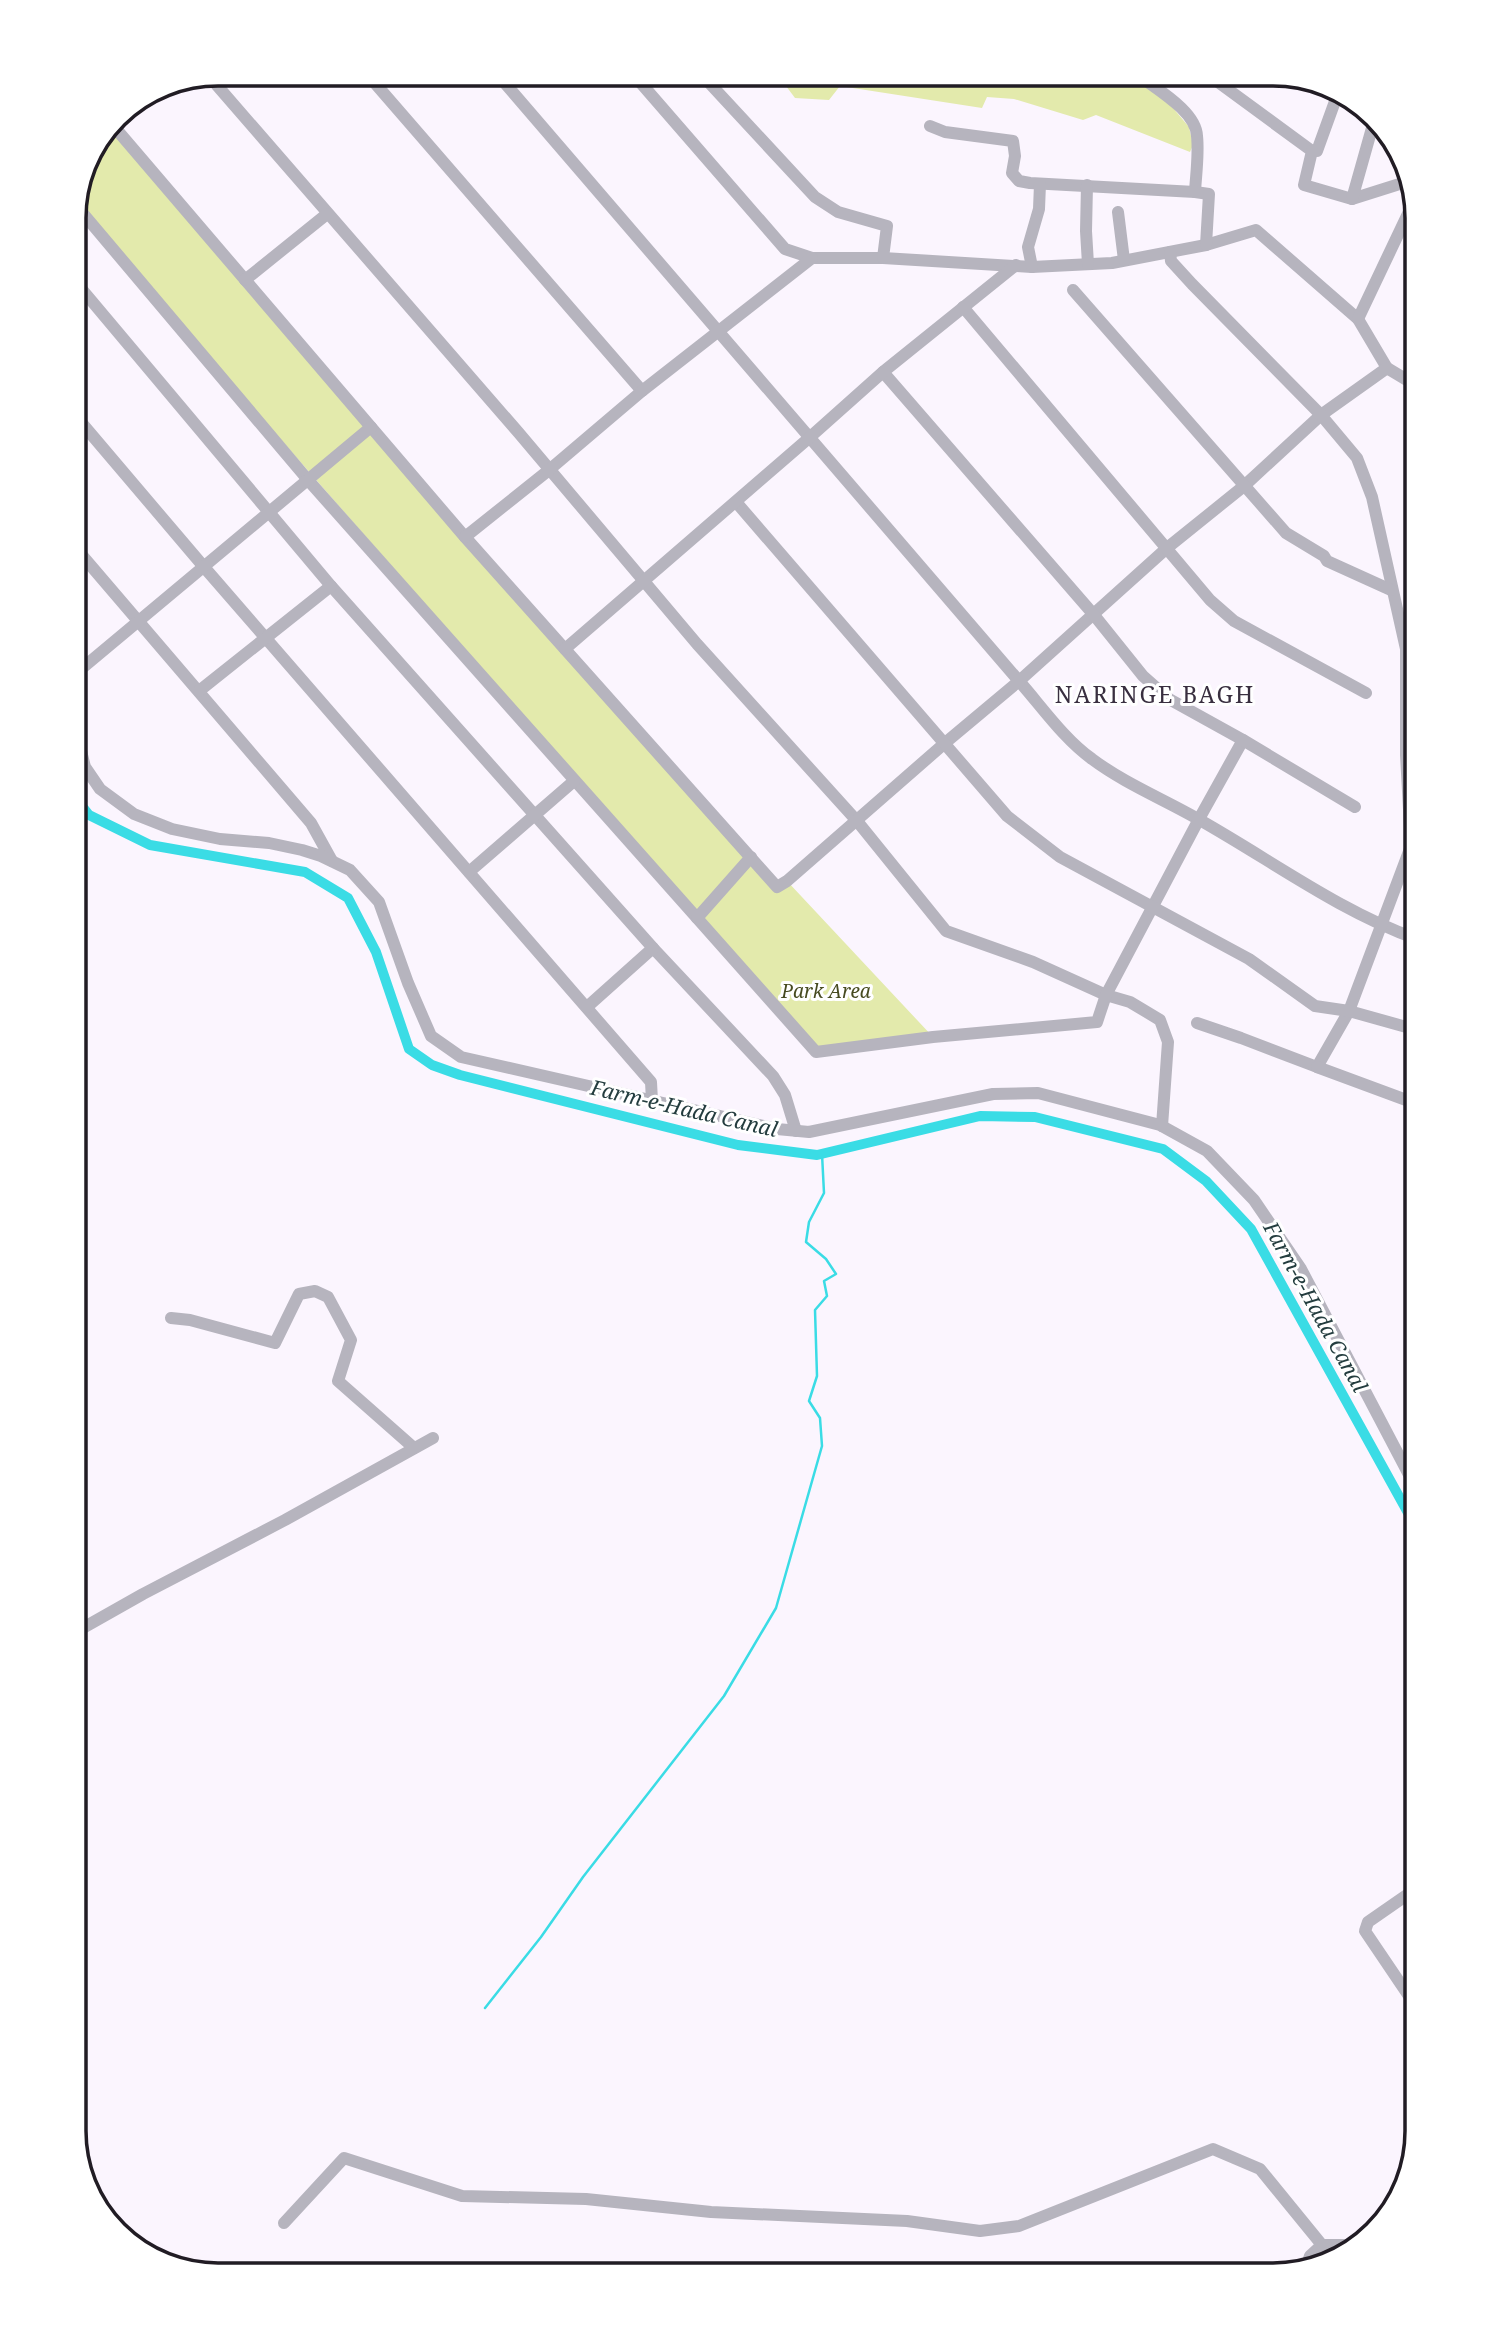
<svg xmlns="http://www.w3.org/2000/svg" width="1491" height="2349" viewBox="0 0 1491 2349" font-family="'Noto Serif',serif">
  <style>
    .green { fill: #e3eaac }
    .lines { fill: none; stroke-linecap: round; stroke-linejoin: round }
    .stream { stroke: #3adce5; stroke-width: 2.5 }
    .canal { stroke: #3adce5; stroke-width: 10 }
    .minor { stroke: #b6b4be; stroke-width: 12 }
    .labels { text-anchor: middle; stroke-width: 6; stroke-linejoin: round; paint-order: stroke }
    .park-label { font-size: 19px; font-style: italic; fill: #474b20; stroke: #fff }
    .water-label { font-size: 21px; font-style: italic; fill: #243d3f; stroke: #fff }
    .quarter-label { font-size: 23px; letter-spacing: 2px; fill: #392f40; stroke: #fff }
    .rim { fill: none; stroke: #211c24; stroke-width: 3.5 }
  </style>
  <rect width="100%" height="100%" fill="#fbf5fe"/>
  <g class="green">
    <polygon points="777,74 1136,74 1168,102 1189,127 1193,145 1190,152 1096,115 1083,120 1014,99 987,97 982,108 840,86 829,100 795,98"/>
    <polygon points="111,123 777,887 787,881 933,1037 816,1052 75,204 85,162"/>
  </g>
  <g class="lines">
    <polyline class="stream" points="485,2008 541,1937 583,1877 724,1696 776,1608 822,1446 820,1418 809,1401 817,1376 815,1310 827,1296 824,1281 836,1274 826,1259 806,1242 809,1222 824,1193 822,1154"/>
    <polyline class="canal" points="74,796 89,815 150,845 305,872 348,898 376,952 409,1049 432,1065 460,1075 738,1145 817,1155 980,1116 1035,1117 1163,1149 1206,1181 1251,1229 1417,1529"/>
    <g class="minor">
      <polyline points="367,74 642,391"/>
      <path d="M497 74 1019 681C1042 707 1064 739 1092 759 1124 783 1163 799 1198 819 1271 860 1339 911 1417 939"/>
      <polyline points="633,74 785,249 812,258 883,258 1032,267 1112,263 1206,245 1256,230 1358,319 1387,368"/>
      <polyline points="701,74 815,197 838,212 887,226 883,258"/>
      <path d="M1137 74C1156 89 1196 111 1197 136 1199 154 1196 174 1195 192"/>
      <polyline points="1207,74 1312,151 1304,185 1352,199 1409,181"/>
      <polyline points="208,75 518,432 697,644 857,821 946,931 1033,962 1106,995 1130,1002 1160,1020 1168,1042 1162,1126"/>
      <polyline points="111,123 465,537 777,887 787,881 945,743 1019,681 1167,548 1244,486 1321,415 1387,368 1417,386"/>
      <polyline points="930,126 945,132 1013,141 1015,156 1012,173 1019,181 1030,183 1195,192 1209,194 1206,245"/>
      <polyline points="1312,151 1317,151 1338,93"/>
      <polyline points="1087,185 1086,231 1088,264"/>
      <polyline points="1352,199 1374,121"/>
      <polyline points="75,204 308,480 816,1052 933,1037 1097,1022 1106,995 1199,819 1243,740"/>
      <polyline points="1118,212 1124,260"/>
      <polyline points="1170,252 1171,261 1192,284 1321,415 1357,458 1372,497 1406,649 1406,755 1411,846 1349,1011 1317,1067 1241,1038 1197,1023"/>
      <polyline points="1032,267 1028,247 1039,209 1040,184"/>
      <polyline points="74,280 331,586 653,948 773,1076 785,1095 796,1131"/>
      <polyline points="245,280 327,214"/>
      <polyline points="1073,290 1286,533 1324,556 1327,561 1391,590"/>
      <polyline points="963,307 1210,600 1234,621 1366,693"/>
      <polyline points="1358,319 1414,201"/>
      <polyline points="883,372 1094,615 1143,676 1169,699 1243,740 1355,807"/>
      <polyline points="74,414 204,567 651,1082 652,1101"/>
      <polyline points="736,502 1007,816 1060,857 1249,959 1315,1006 1349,1011 1417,1030"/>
      <polyline points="465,537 549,470 642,391 812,258"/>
      <polyline points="74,546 311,823 332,861"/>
      <polyline points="565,649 809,438 883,372 1016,265"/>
      <polyline points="74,675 371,427"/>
      <polyline points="199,691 331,586"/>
      <polyline points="74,723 85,767 100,789 134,814 172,829 220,839 269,843 302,850 321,856 350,870 379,902 408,983 431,1036 461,1057 777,1129 809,1132 993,1094 1038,1093 1160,1125 1207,1151 1254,1200 1301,1269 1417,1490"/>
      <polyline points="469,872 574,781"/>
      <polyline points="697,918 751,857"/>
      <polyline points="587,1007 653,948"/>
      <polyline points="1317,1067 1417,1104"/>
      <polyline points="171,1318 190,1320 275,1343 299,1294 315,1291 328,1297 351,1340 338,1381 414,1448"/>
      <polyline points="74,1633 143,1594 285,1520 433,1438"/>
      <polyline points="1417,2008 1365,1931 1368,1922 1417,1888"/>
      <polyline points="284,2223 344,2158 462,2196 586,2199 711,2212 907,2221 980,2231 1019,2226 1213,2149 1260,2169 1322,2245"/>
      <polyline points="1306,2268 1310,2256 1322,2245 1354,2245"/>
    </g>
  </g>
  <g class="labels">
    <g class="park-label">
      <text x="826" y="998">Park Area</text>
    </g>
    <g class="water-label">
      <text transform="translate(684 1109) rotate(13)" y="7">Farm-e-Hada Canal</text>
      <text transform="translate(1315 1307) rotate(61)" y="7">Farm-e-Hada Canal</text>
    </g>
    <g class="quarter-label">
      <text x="1155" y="703">NARINGE BAGH</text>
    </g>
  </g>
  <path d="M0 0H1491V2349H0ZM218 86H1273A132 132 0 0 1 1405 218V2131A132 132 0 0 1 1273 2263H218A132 132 0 0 1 86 2131V218A132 132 0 0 1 218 86Z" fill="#fff" fill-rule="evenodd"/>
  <path class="rim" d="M218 86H1273A132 132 0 0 1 1405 218V2131A132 132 0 0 1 1273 2263H218A132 132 0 0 1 86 2131V218A132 132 0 0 1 218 86Z"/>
</svg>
